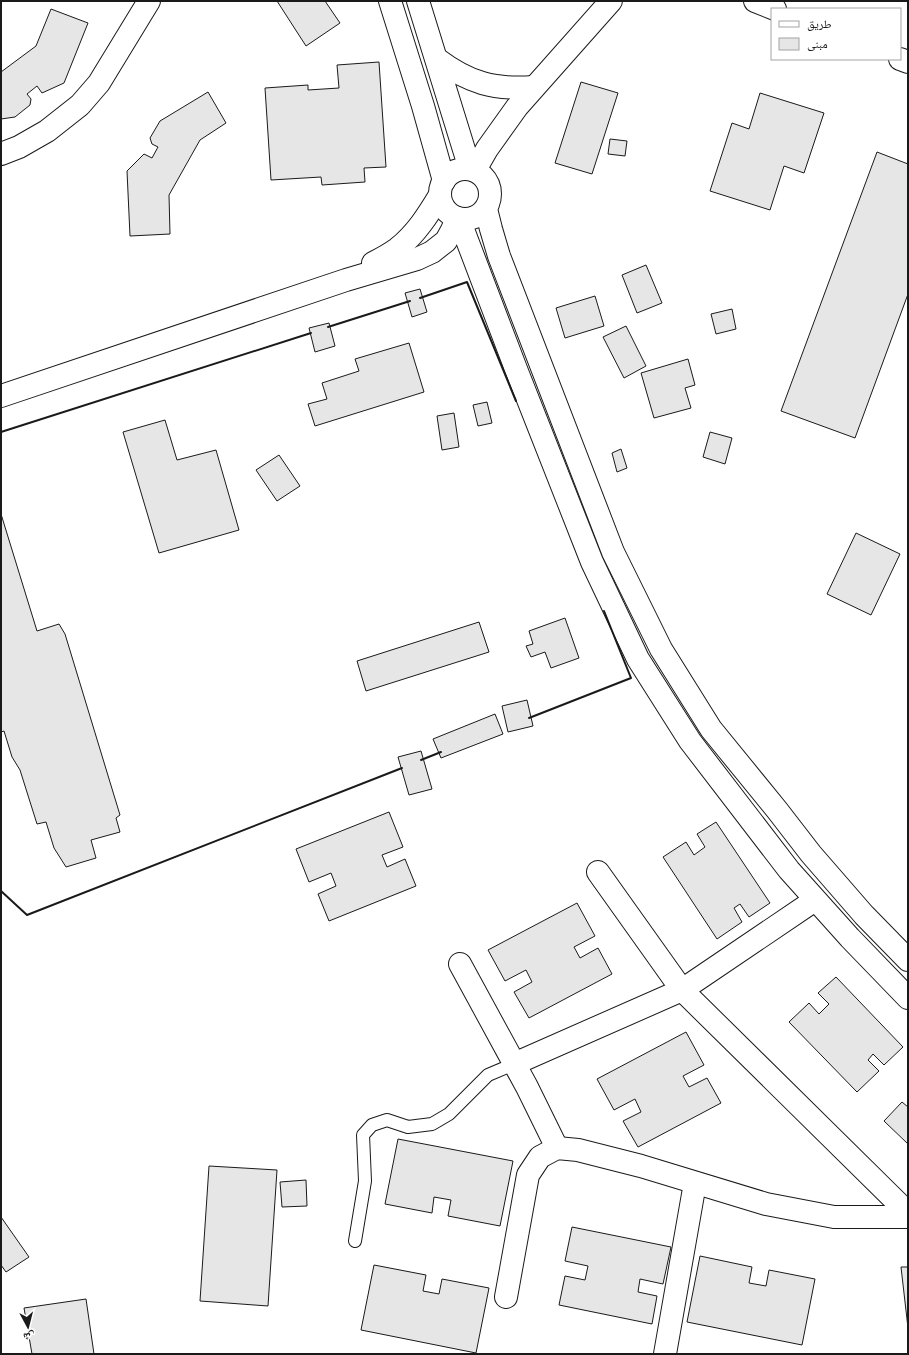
<svg xmlns="http://www.w3.org/2000/svg" width="909" height="1355" viewBox="0 0 909 1355" font-family="'Sofia Sans Condensed','Noto Naskh Arabic',sans-serif">
  <style>
    .building { fill: #e6e6e6; stroke: #1a1a1a }
    .lines { fill: none; stroke-linecap: round; stroke-linejoin: round }
    .lane-casing { stroke: #1a1a1a; stroke-width: 14 }
    .street-casing { stroke: #1a1a1a; stroke-width: 24 }
    .secondary-casing { stroke: #1a1a1a; stroke-width: 24 }
    .lane { stroke: #fff; stroke-width: 12 }
    .street { stroke: #fff; stroke-width: 22 }
    .secondary { stroke: #fff; stroke-width: 22 }
    .wall { stroke: #1a1a1a; stroke-width: 2 }
  </style>
  <rect width="100%" height="100%" fill="#fff"/>
  <g class="building">
    <polygon points="277,1 325,1 340,23 306,46"/>
    <polygon points="51,9 88,23 64,83 42,93 37,86 27,94 31,99 30,105 15,117 1,119 1,72 36,46"/>
    <polygon points="379,62 386,167 364,168 365,182 322,185 321,177 271,180 265,88 308,85 308,90 339,88 337,65"/>
    <polygon points="581,82 618,93 592,174 555,163"/>
    <polygon points="208,92 226,123 200,140 169,195 170,234 130,236 127,171 144,154 152,158 158,147 152,144 150,138 160,121"/>
    <polygon points="760,93 824,113 804,173 784,166 770,210 710,191 732,123 749,129"/>
    <polygon points="610,139 627,141 625,156 608,154"/>
    <polygon points="877,152 908,164 908,294 855,438 781,411"/>
    <polygon points="646,265 662,303 637,313 622,275"/>
    <polygon points="420,289 427,312 412,317 405,293"/>
    <polygon points="595,296 604,326 565,338 556,308"/>
    <polygon points="732,309 736,329 716,334 711,314"/>
    <polygon points="329,323 335,346 315,352 309,328"/>
    <polygon points="626,326 646,366 624,378 603,337"/>
    <polygon points="409,343 424,392 315,426 308,404 327,399 322,383 359,371 355,359"/>
    <polygon points="688,359 695,385 685,388 691,408 654,418 641,373"/>
    <polygon points="487,402 492,423 478,426 473,405"/>
    <polygon points="454,413 459,447 442,450 437,416"/>
    <polygon points="165,420 177,460 216,450 239,530 159,553 123,432"/>
    <polygon points="710,432 732,438 725,464 703,457"/>
    <polygon points="621,449 627,468 617,472 612,453"/>
    <polygon points="279,455 300,486 277,501 256,470"/>
    <polygon points="1,514 37,631 59,624 65,634 120,815 116,818 120,832 91,840 96,858 66,867 54,848 46,822 37,824 20,770 12,757 4,731 1,732"/>
    <polygon points="856,533 900,554 871,615 827,594"/>
    <polygon points="565,618 579,658 551,668 545,652 531,657 526,646 533,644 529,631"/>
    <polygon points="479,622 489,652 366,691 357,661"/>
    <polygon points="527,700 533,726 508,732 502,706"/>
    <polygon points="495,714 503,734 441,758 433,739"/>
    <polygon points="421,751 432,789 409,795 398,757"/>
    <polygon points="389,812 403,847 382,855 387,867 405,859 416,886 329,921 318,894 336,886 331,873 309,882 296,849"/>
    <polygon points="716,822 770,903 749,917 740,904 734,908 742,922 717,939 663,857 686,842 694,855 705,847 697,834"/>
    <polygon points="577,903 595,936 574,947 580,958 598,948 612,974 529,1018 514,992 532,982 526,970 505,981 488,950"/>
    <polygon points="836,977 903,1047 884,1065 873,1054 868,1060 879,1071 857,1092 789,1022 809,1003 819,1014 829,1004 818,993"/>
    <polygon points="686,1032 704,1065 683,1076 689,1087 707,1078 721,1103 638,1147 623,1121 641,1112 635,1099 614,1110 597,1079"/>
    <polygon points="902,1102 908,1107 908,1144 884,1121"/>
    <polygon points="398,1139 513,1161 500,1226 448,1216 451,1200 434,1197 432,1213 385,1204"/>
    <polygon points="209,1166 277,1170 268,1306 200,1301"/>
    <polygon points="306,1180 307,1206 282,1207 280,1182"/>
    <polygon points="1,1217 29,1257 6,1272 1,1265"/>
    <polygon points="572,1227 671,1247 663,1284 640,1279 638,1292 657,1296 652,1324 559,1305 565,1276 585,1280 588,1266 565,1261"/>
    <polygon points="700,1256 752,1267 749,1283 766,1286 769,1270 815,1279 802,1345 687,1322"/>
    <polygon points="374,1265 426,1275 423,1291 439,1294 442,1279 489,1288 476,1353 361,1330"/>
    <polygon points="901,1267 908,1267 908,1328"/>
    <polygon points="86,1299 94,1354 32,1354 24,1308"/>
  </g>
  <g class="lines">
    <defs>
      <polyline id="lane" points="355,1241 365,1181 363,1135 372,1125 387,1120 408,1127 432,1124 449,1114 488,1075 514,1064"/>
      <g id="street">
        <polyline points="755,1 775,9"/>
        <path d="M437 59C469 83 494 90 534 87"/>
        <polyline points="900,59 908,62"/>
        <polyline points="1,154 19,147 47,131 80,105 99,83 149,1"/>
        <polyline points="475,170 487,149 517,107 611,1"/>
        <path d="M373 263C381 259 390 254 397 249 416 234 428 215 440 195"/>
        <polyline points="1,396 346,280 417,259 432,252 446,241 452,230 457,218"/>
        <polyline points="598,872 682,990 908,1213"/>
        <polyline points="460,964 527,1087 557,1148"/>
        <polyline points="514,1064 682,990 815,900"/>
        <polyline points="506,1297 528,1175 540,1157 557,1148 578,1150 641,1166 766,1204 834,1217 908,1217"/>
        <polyline points="665,1354 695,1183"/>
      </g>
      <g id="secondary">
        <polyline points="390,1 423,106 444,181"/>
        <polyline points="418,1 470,169"/>
        <circle cx="465" cy="194" r="25"/>
        <polyline points="486,209 491,229 499,256 613,552 661,649 711,729 777,810 811,854 864,915 908,960"/>
        <polyline points="459,219 516,369 592,562 638,659 690,741 789,870 850,938 908,998"/>
      </g>
    </defs>
    <use href="#lane" class="lane-casing"/>
    <use href="#street" class="street-casing"/>
    <use href="#secondary" class="secondary-casing"/>
    <use href="#lane" class="lane"/>
    <use href="#street" class="street"/>
    <use href="#secondary" class="secondary"/>
    <g class="wall">
      <polyline points="420,298 467,282 516,401"/>
      <polyline points="328,327 410,301"/>
      <polyline points="1,432 311,333"/>
      <polyline points="529,718 631,678 604,611"/>
      <polyline points="421,760 441,752"/>
      <polyline points="1,891 27,915 402,768"/>
    </g>
  </g>
  <rect width="909" height="1355" fill="none" stroke="#1a1a1a" stroke-width="4"/>
  <rect x="771" y="8" width="130" height="52" fill="#ffffff" stroke="#a3a3a3"/>
  <rect x="779" y="21" width="20" height="6" fill="#ffffff" stroke="#a3a3a3"/>
  <text x="807" y="28" font-size="12" fill="#1a1a1a">طريق</text>
  <rect x="779" y="38" width="20" height="12" fill="#e6e6e6" stroke="#a3a3a3"/>
  <text x="807" y="48" font-size="12" fill="#1a1a1a">مبنى</text>
  <g transform="translate(28 1327) rotate(173)" stroke="#ffffff" stroke-width="3" paint-order="stroke">
  <path d="M0-3L7 15L0 10L-7 15Z" fill="#1a1a1a"/>
  <text y="-6" font-size="11" font-weight="bold" text-anchor="middle" fill="#1a1a1a">ش</text>
  </g>
</svg>
